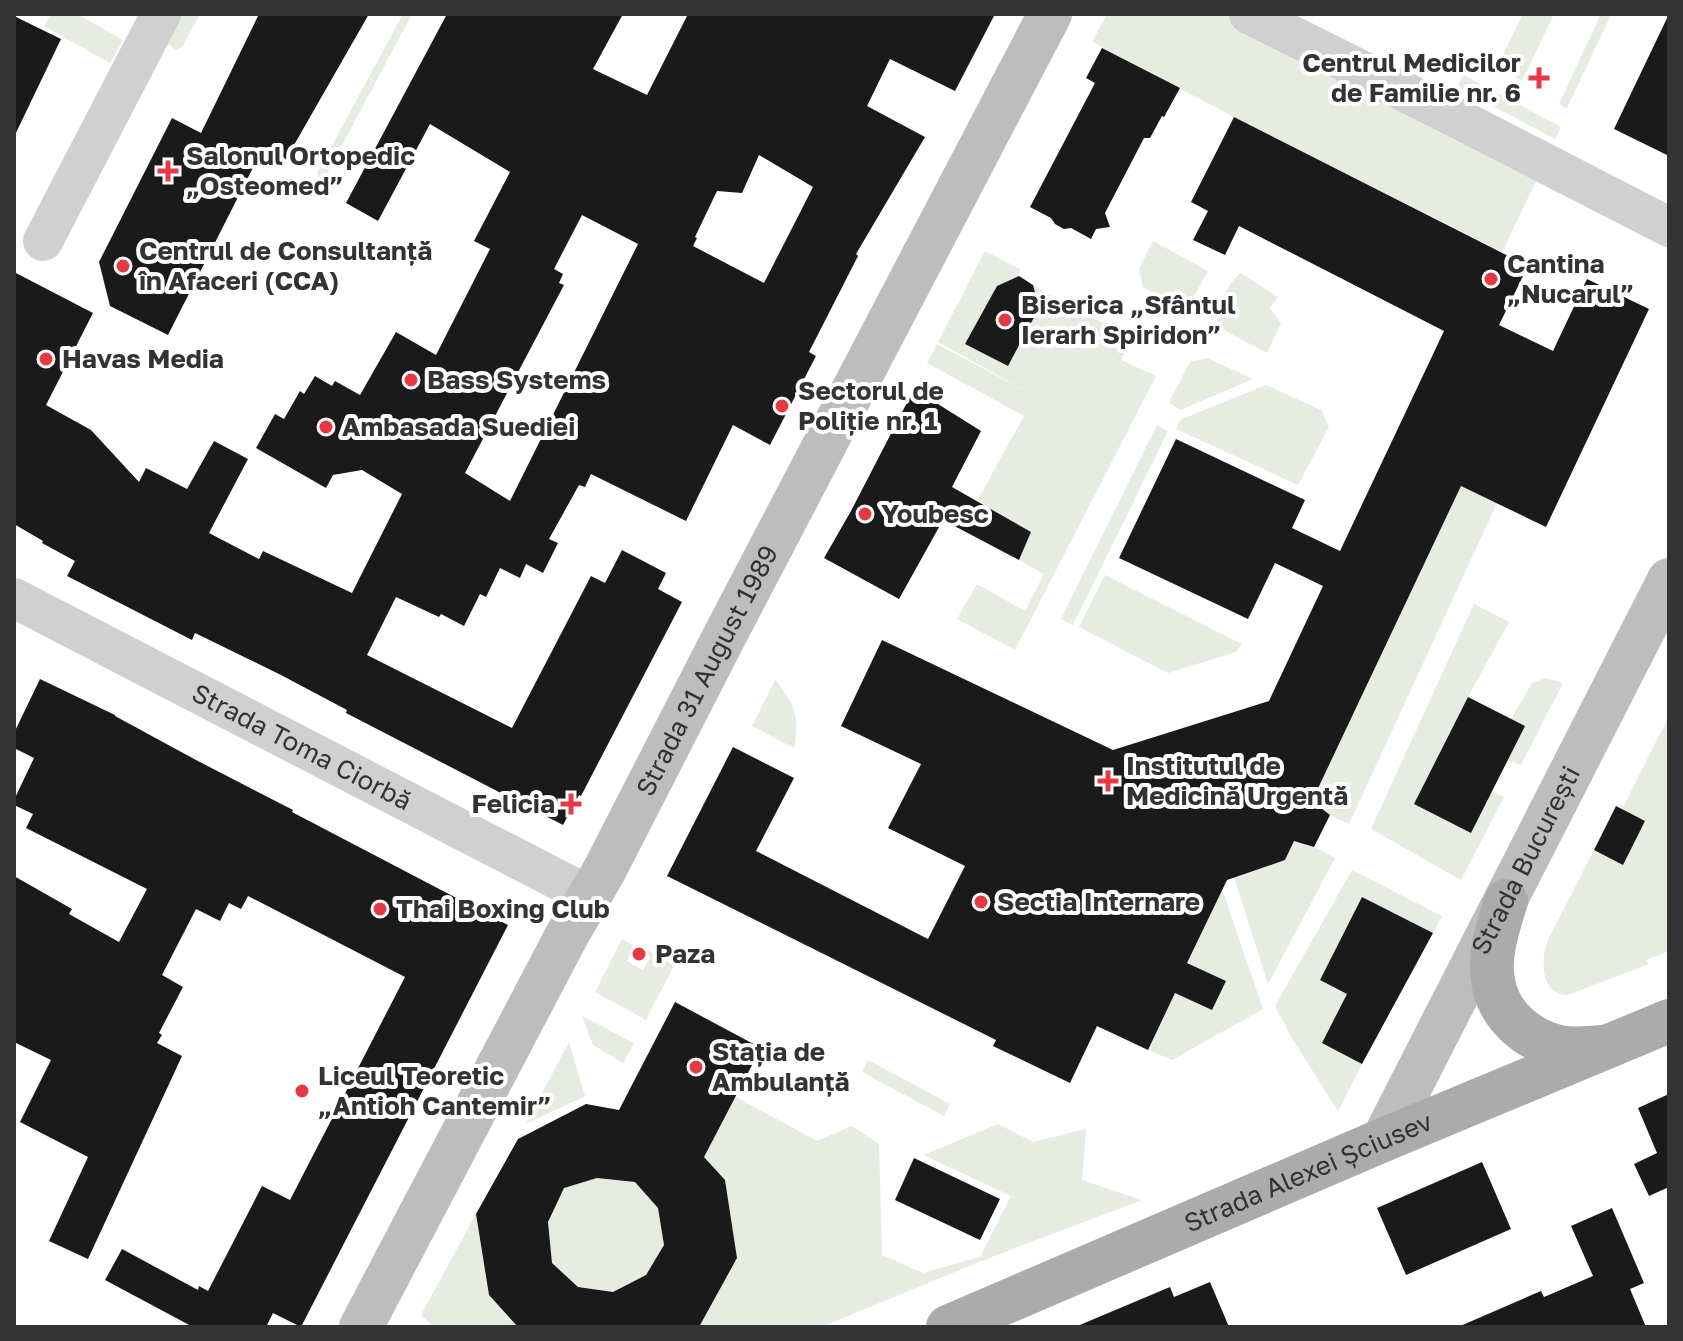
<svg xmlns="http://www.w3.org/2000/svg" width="1683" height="1341" viewBox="0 0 1683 1341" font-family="'Golos Text',sans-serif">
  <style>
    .green { fill: #e6ecdf }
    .building { fill: #1a1a1a; fill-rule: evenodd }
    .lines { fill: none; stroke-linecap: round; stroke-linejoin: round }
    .street { stroke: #d0d0d0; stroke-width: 40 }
    .secondary { stroke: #bdbdbd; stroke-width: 44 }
    .primary { stroke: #ababab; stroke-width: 44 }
    .poi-dot { fill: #e63946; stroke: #fff; stroke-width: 3 }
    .labels { text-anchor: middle; stroke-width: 8; stroke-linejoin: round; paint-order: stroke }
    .poi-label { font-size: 26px; font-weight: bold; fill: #333; stroke: #fff; text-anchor: start }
    .street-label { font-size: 26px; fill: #333; stroke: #fff }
  </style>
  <rect width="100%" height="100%" fill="#fff"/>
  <g class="green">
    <polygon points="51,14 64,16 66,14 77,14 123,40 110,63 44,26"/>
    <polygon points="180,14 200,14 182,47 175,50 168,44 167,38"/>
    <polygon points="403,14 412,14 325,177 320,179 317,173"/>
    <polygon points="1107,14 1227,14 1537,179 1502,252 1234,117 1092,42"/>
    <polygon points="1523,14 1554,14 1522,81 1497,67"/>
    <polygon points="1601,14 1610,17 1567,108 1559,104"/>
    <polygon points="1463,75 1561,127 1555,139 1457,87"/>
    <polygon points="1153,241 1208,271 1192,300 1176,305 1143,287 1139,269"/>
    <polygon points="985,251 1020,269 1019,276 997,286 966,344 1008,366 1039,308 1033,285 1132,339 1121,360 1156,376 1015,650 957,619 977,584 1025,611 1044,574 1019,560 1031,532 977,501 1024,416 927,363 937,344 1033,395 938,342"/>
    <polygon points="1240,273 1278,297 1270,308 1281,323 1267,353 1218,327 1216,308 1231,283"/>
    <polygon points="1207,358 1253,379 1180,410 1169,402 1190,362"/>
    <polygon points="1266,385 1321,410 1329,427 1298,485 1176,429 1180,420"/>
    <polygon points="1157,425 1168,431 1073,625 1061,619"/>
    <polygon points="1461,486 1497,503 1349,824 1330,815 1312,801"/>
    <polygon points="1105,575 1242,644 1236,652 1168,673 1079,627"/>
    <polygon points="1474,604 1509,622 1468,697 1492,792 1504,797 1461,880 1371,829"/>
    <polygon points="1546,678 1563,683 1521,765 1508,760 1511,719 1532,683"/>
    <path d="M775 680C795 705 800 716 794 748L752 726Z"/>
    <path d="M1669 716V951L1646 960 1649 964 1568 995C1540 994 1541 961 1547 942L1594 850 1622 864V809Z"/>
    <polygon points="1294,841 1314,847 1335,858 1268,984 1234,877 1285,860"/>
    <polygon points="1352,870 1442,916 1433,933 1362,898 1320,980 1347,994 1323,1043 1362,1064 1338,1111 1293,1040 1275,1006"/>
    <polygon points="1222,889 1263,1009 1172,1060 1148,1050 1175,993 1212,1010 1225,981 1187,963"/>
    <polygon points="622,939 634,946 627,961 643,970 650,958 645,949 674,965 646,1020 595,992"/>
    <polygon points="582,1016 634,1043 623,1063 593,1045"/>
    <polygon points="569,1042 585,1096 526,1124"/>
    <polygon points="868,1060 950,1104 944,1116 862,1072"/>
    <polygon points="736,1097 817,1141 852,1126 879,1144 882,1255 923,1273 980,1257 1011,1196 924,1155 998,1124 1033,1142 1086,1129 1082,1180 1142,1200 984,1260 821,1327 699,1327 737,1258 725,1180 692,1144 717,1132"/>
    <polygon points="597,1178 635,1182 658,1208 664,1245 646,1275 613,1292 578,1287 552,1263 548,1222 564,1188"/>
    <polygon points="476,1214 489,1295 518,1327 434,1327 421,1315"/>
  </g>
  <g class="building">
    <polygon points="259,14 369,14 282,166 260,154 168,335 110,306 99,262 172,118 201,133"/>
    <path d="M447 14H623L593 69 647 95 688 14H995L955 91 890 59 867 106 925 137 856 254 858 256 809 352 816 356 770 445 733 425 686 521 591 474 585 487 579 485 549 539 558 543 543 573 526 564 520 578 500 568 486 597 480 594 464 626 441 614 439 617 396 597 367 655 512 728 591 576 605 583 622 550 666 573 658 589 682 602 581 796 579 795 563 825 346 713 347 710 281 675 195 633 192 640 67 576 75 561 42 543 43 541 14 524V272L93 313 46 405 91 430 139 482 146 468 187 489 214 441 248 459 209 533 259 559 263 551 352 593 402 494 362 470 333 475 326 488 256 448 275 414 284 419 300 391 304 394 315 376 332 386 335 381 360 395 396 332 436 355 490 249 474 241 510 172 430 124 378 221 346 203ZM759 155 813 187 764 283 693 246 697 238 695 237 717 191 742 193ZM582 215 638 244 510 501 465 473 564 285 559 283 563 274 554 269Z"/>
    <polygon points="1669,14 1669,156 1614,129"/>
    <polygon points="14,16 61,39 14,137"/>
    <polygon points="1102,48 1180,88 1164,117 1162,116 1150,138 1144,138 1105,213 1110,227 1096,229 1091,239 1071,228 1064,229 1055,224 1051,218 1030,207 1095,83 1086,78"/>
    <polygon points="1234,117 1528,266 1499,325 1553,351 1587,279 1649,309 1546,527 1461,486 1312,801 1330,815 1314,847 1294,841 1285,860 1227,880 1187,963 1226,981 1212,1010 1175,993 1148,1050 1097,1026 1070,1083 993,1046 996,1040 667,876 733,747 794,778 756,851 928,939 965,866 888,828 921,764 841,726 882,640 1113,750 1269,701 1323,586 1275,563 1248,619 1119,558 1176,439 1305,500 1292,528 1340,551 1444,331 1239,226 1225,255 1193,240 1208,211 1191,202"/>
    <polygon points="1019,276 1033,285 1039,308 1008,366 965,344 997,286"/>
    <polygon points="914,389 981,431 952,487 1031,532 1019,560 943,520 899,599 824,558 851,511"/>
    <polygon points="40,679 115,715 115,716 196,760 293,810 292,812 508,925 301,1327 273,1313 266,1327 193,1327 105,1280 122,1249 198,1290 199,1286 208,1291 262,1186 290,1200 405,977 248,896 241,909 229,903 220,921 196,909 162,975 183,987 159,1033 162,1035 157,1043 182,1056 88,1259 49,1241 88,1157 20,1122 51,1060 14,1042 14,876 72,909 69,914 119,942 147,889 26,828 33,814 14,805 14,800 34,758 14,748 14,733"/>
    <polygon points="1468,697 1525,726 1471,833 1414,804"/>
    <polygon points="1616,806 1645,821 1623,865 1594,850"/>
    <polygon points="1362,897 1433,933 1362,1064 1322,1043 1347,994 1320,980"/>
    <path d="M675 1002 761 1048 704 1157 725 1180 737 1258 699 1327H518L489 1295 476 1214 518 1139 586 1104 619 1110ZM597 1178 635 1182 658 1208 664 1245 646 1275 613 1292 578 1287 552 1263 548 1222 564 1188Z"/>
    <polygon points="1669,1094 1669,1187 1649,1196 1634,1164 1657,1153 1638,1108"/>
    <polygon points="914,1158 1000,1199 980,1240 895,1200"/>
    <polygon points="1482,1162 1511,1229 1406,1275 1377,1208"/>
    <polygon points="1612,1208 1644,1283 1630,1289 1646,1327 1458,1327 1541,1291 1544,1297 1593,1276 1571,1226"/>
    <polygon points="1210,1282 1229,1327 1075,1327 1170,1287 1174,1297"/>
  </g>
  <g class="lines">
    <g class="street">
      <polyline points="1249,14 1455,117 1669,227"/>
      <polyline points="43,241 161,14"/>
      <path id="s1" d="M14 598 570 886 591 894"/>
    </g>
    <g class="secondary">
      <path id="s2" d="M1383 1140 1669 580"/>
      <path id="s3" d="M361 1327 567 935 604 871 724 637 1050 14"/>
    </g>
    <g class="primary">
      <path d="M1506 901C1498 927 1487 958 1494 986 1501 1017 1528 1040 1559 1047 1573 1050 1587 1048 1602 1047"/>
      <path id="s4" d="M948 1327 1383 1140 1669 1021"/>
    </g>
  </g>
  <g class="poi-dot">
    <path d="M1535 66h8v8h8v8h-8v8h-8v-8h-8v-8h8z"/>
    <path d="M164 159h8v8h8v8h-8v8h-8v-8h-8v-8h8z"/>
    <circle cx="123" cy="266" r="8"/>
    <circle cx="1491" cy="279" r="8"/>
    <circle cx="1005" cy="320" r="8"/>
    <circle cx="46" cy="359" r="8"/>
    <circle cx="411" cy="380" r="8"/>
    <circle cx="782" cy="406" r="8"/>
    <circle cx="326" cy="427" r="8"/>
    <circle cx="865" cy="514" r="8"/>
    <path d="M1104 769h8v8h8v8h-8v8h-8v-8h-8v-8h8z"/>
    <path d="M567 792h8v8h8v8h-8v8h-8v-8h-8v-8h8z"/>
    <circle cx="981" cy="902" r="8"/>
    <circle cx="380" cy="909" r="8"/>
    <circle cx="639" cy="954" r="8"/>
    <circle cx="696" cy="1067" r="8"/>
    <circle cx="302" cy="1091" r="8"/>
  </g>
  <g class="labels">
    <g class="poi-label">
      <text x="1521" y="72" text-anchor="end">Centrul Medicilor<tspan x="1521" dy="30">de Familie nr. 6</tspan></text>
      <text x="186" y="165">Salonul Ortopedic<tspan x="186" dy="30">„Osteomed”</tspan></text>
      <text x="139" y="260">Centrul de Consultanță<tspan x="139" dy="30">în Afaceri (CCA)</tspan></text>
      <text x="1507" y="273">Cantina<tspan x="1507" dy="30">„Nucarul”</tspan></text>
      <text x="1021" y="314">Biserica „Sfântul<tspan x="1021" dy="30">Ierarh Spiridon”</tspan></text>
      <text x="62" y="368">Havas Media</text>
      <text x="427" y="389">Bass Systems</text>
      <text x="798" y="400">Sectorul de<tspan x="798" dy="30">Poliție nr. 1</tspan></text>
      <text x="342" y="436">Ambasada Suediei</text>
      <text x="881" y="523">Youbesc</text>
      <text x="1126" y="775">Institutul de<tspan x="1126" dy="30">Medicină Urgentă</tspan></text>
      <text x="555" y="813" text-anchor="end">Felicia</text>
      <text x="997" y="911">Sectia Internare</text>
      <text x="396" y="918">Thai Boxing Club</text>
      <text x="655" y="963">Paza</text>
      <text x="712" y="1061">Stația de<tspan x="712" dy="30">Ambulanță</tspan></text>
      <text x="318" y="1085">Liceul Teoretic<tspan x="318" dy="30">„Antioh Cantemir”</tspan></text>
    </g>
    <g class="street-label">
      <text dy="9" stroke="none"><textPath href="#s3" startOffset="742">Strada 31 August 1989</textPath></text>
      <text dy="9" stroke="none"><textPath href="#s1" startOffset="324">Strada Toma Ciorbă</textPath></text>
      <text dy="9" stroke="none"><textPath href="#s2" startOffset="314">Strada București</textPath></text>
      <text dy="9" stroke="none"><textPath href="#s4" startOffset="392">Strada Alexei Șciusev</textPath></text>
    </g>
  </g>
  <rect width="1683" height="1341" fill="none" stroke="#333333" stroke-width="32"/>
</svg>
